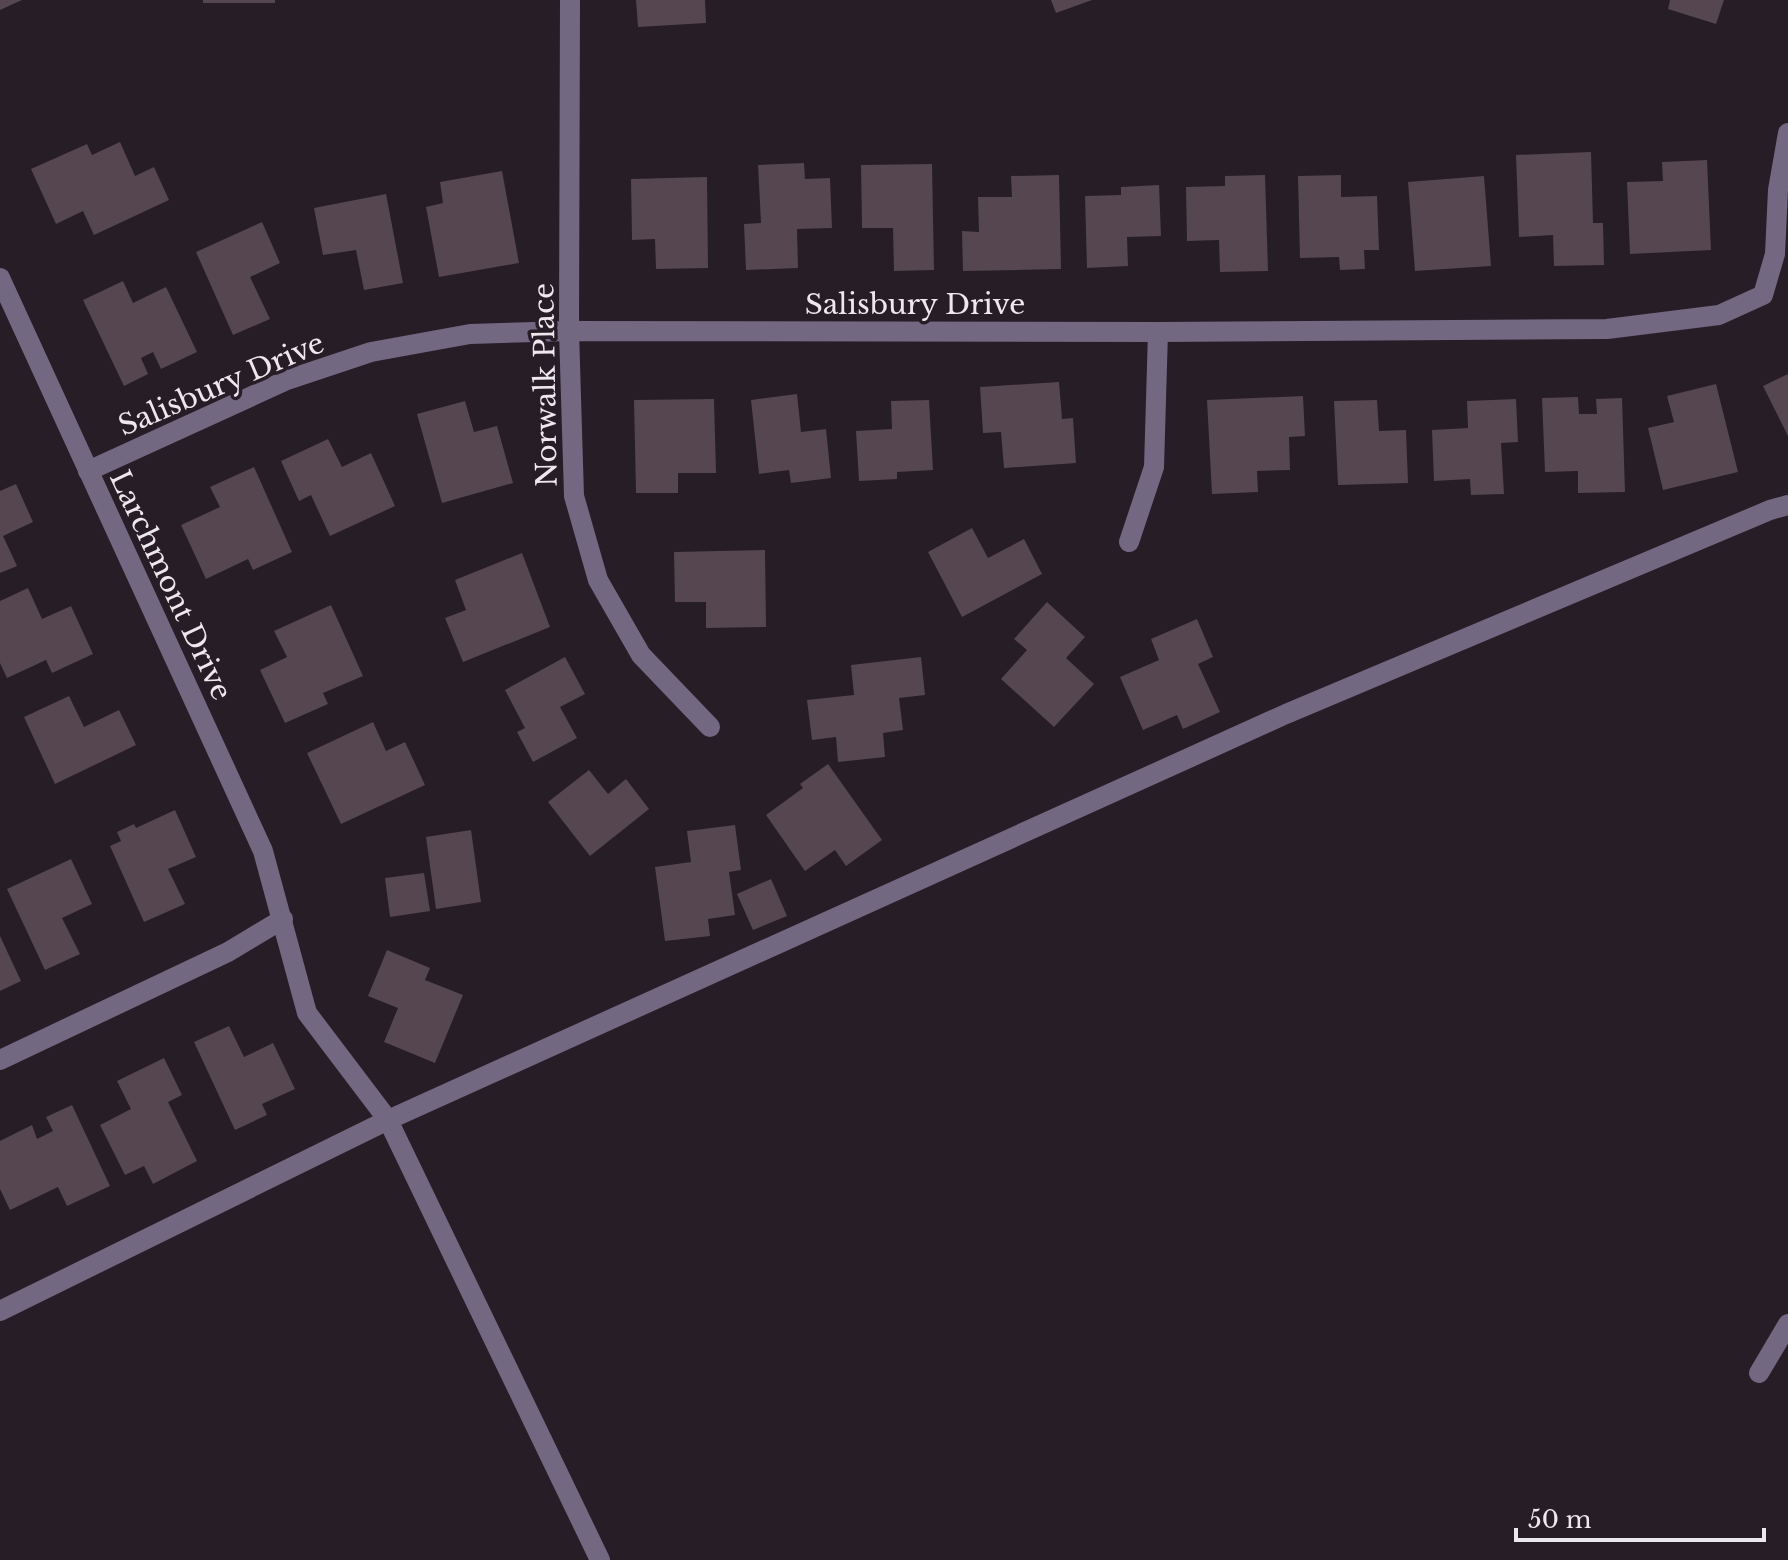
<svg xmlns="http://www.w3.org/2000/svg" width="1788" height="1560" viewBox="0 0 1788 1560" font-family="'Libre Baskerville',serif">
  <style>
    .building { fill: #55464f }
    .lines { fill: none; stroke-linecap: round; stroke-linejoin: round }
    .minor { stroke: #726882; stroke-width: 20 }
    .labels { text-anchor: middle; stroke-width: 7; stroke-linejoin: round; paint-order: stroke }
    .street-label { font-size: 28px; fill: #ede7ee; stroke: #261d27 }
  </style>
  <rect width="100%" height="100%" fill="#261d27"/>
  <g class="building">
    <polygon points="0,0 22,0 0,10"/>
    <rect x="203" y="0" width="72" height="3"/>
    <polygon points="636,0 705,0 706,23 638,27"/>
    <polygon points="1051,0 1092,0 1056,13"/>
    <polygon points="1670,0 1724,0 1716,24 1668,9"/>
    <polygon points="120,142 135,176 154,167 169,200 94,235 83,211 56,224 31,169 87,144 92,155"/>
    <polygon points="1591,152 1593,223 1603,223 1604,265 1554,266 1553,235 1519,237 1516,155"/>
    <polygon points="1707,160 1711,250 1630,254 1627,182 1663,181 1662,162"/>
    <polygon points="804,163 805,179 830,178 832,228 797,229 798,268 746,270 744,224 761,223 758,165"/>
    <polygon points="932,164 934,270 894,271 893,228 862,228 861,165"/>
    <polygon points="502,171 519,263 439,277 426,207 443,203 440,182"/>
    <polygon points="1059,175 1061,269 963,271 962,231 979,232 978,197 1012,197 1011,176"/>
    <polygon points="1265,175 1268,271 1220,272 1219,240 1187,241 1186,187 1225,186 1225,176"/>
    <polygon points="1341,175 1341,197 1377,196 1379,250 1364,250 1365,269 1340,270 1339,257 1300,258 1298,176"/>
    <polygon points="1484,176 1491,266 1415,271 1408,182"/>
    <polygon points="707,177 708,268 656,269 655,239 632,240 631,179"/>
    <polygon points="1159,185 1161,236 1127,237 1128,266 1087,268 1085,196 1121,195 1121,187"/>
    <polygon points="386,194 403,283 364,290 356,250 323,255 314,208"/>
    <polygon points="262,222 280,263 250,277 270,319 233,335 196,252"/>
    <polygon points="123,281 133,303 166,287 197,352 161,369 153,352 141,358 148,374 124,386 83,300"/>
    <polygon points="1788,374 1788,436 1763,386"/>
    <polygon points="1059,382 1062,419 1073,418 1076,463 1004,468 1001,432 983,433 980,387"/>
    <polygon points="1716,384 1738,472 1663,490 1648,428 1674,422 1667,396"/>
    <polygon points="797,394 801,432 826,429 831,478 791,483 789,470 759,474 751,400"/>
    <polygon points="1303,396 1305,436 1289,437 1290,470 1257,471 1258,492 1212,494 1207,400"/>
    <polygon points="1578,397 1579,414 1597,414 1596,399 1622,398 1625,492 1578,493 1578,471 1545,472 1542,398"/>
    <polygon points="714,399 716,473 678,473 678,493 636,493 634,400"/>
    <polygon points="1516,399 1518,442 1501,443 1504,494 1471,495 1470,479 1434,481 1432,430 1468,428 1467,401"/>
    <polygon points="929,400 933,470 897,472 897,479 859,481 856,431 892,429 891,401"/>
    <polygon points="1377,400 1379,431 1406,430 1408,483 1338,485 1334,401"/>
    <polygon points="465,401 474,432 497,426 513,483 442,503 417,414"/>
    <polygon points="328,439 342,467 371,453 395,506 330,536 311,495 299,501 281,461"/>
    <polygon points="254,467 292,552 253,570 248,559 206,579 181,525 220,507 210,487"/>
    <polygon points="16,484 33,522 3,536 17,566 0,573 0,491"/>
    <polygon points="972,528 988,558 1024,539 1042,574 962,617 928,552"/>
    <polygon points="765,550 766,627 706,628 706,602 675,602 674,552"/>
    <polygon points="522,553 550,627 463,662 445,618 466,610 455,580"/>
    <polygon points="28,588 42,619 71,606 93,654 52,673 46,660 7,678 0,663 0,601"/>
    <polygon points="1047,602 1085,637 1066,658 1094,684 1054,727 1001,679 1027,650 1014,639"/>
    <polygon points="331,605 363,676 323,693 328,704 285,723 260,670 287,657 274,631"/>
    <polygon points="1197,619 1213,657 1198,664 1220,712 1183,729 1177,715 1143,730 1120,677 1159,660 1151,639"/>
    <polygon points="565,657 585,694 560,707 577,738 533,762 517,732 525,728 505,690"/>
    <polygon points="921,657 925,695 899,698 903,730 883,733 885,757 838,762 836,737 812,740 807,700 854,695 851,665"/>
    <polygon points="69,696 84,727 119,710 136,745 55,784 24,717"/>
    <polygon points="373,722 386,751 405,742 425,785 341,824 307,753"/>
    <polygon points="828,764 882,840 846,866 835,850 805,871 766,815 803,788 800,784"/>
    <polygon points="589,770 608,794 626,779 649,809 590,856 548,802"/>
    <polygon points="175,810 196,857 168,869 185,904 144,922 110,846 121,841 117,832 134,824 136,828"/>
    <polygon points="735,825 741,870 729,872 735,915 708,919 710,936 665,941 655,867 691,862 687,831"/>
    <polygon points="471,830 481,902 436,909 426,837"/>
    <polygon points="71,859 92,904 62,918 80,954 45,970 7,889"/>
    <polygon points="424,873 430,911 390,917 385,878"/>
    <polygon points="771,879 787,916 753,930 737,894"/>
    <polygon points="0,936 21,981 0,991"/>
    <polygon points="387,950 430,968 425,980 463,995 435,1063 384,1042 398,1008 368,996"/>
    <polygon points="229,1026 244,1057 273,1043 295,1089 262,1104 267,1115 235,1130 194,1042"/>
    <polygon points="164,1058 182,1095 168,1102 197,1161 153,1184 144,1166 125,1175 100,1125 131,1109 117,1081"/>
    <polygon points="72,1105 110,1186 67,1206 58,1187 10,1210 0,1189 0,1141 32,1125 37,1139 53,1131 46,1117"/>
  </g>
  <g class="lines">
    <g class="minor">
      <polyline points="570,0 569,331 574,496 598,580 641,655 710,727"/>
      <polyline points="0,278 263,851 307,1013 388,1120 600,1560"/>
      <polyline points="88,471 287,380 371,352 470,334 569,331 1158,332 1607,329 1719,315 1763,295 1775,254 1778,190 1788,133"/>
      <polyline points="1129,542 1154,467 1158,332"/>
      <polyline points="0,1060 228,952 283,919"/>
      <polyline points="0,1311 388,1120 1286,714 1770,510 1788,505"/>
      <polyline points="1759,1373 1788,1324"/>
    </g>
  </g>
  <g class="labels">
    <g class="street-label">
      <text x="915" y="314">Salisbury Drive</text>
      <text transform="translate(221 384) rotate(-23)" y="10">Salisbury Drive</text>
      <text transform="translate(545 385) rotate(-91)" y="10">Norwalk Place</text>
      <text transform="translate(171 585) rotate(65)" y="10">Larchmont Drive</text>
    </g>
  </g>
  <path d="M1516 1528v12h248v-12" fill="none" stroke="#ede7ee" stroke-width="4"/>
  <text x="1528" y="1528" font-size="24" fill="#ede7ee" stroke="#261d27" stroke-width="6" paint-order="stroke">50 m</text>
</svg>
